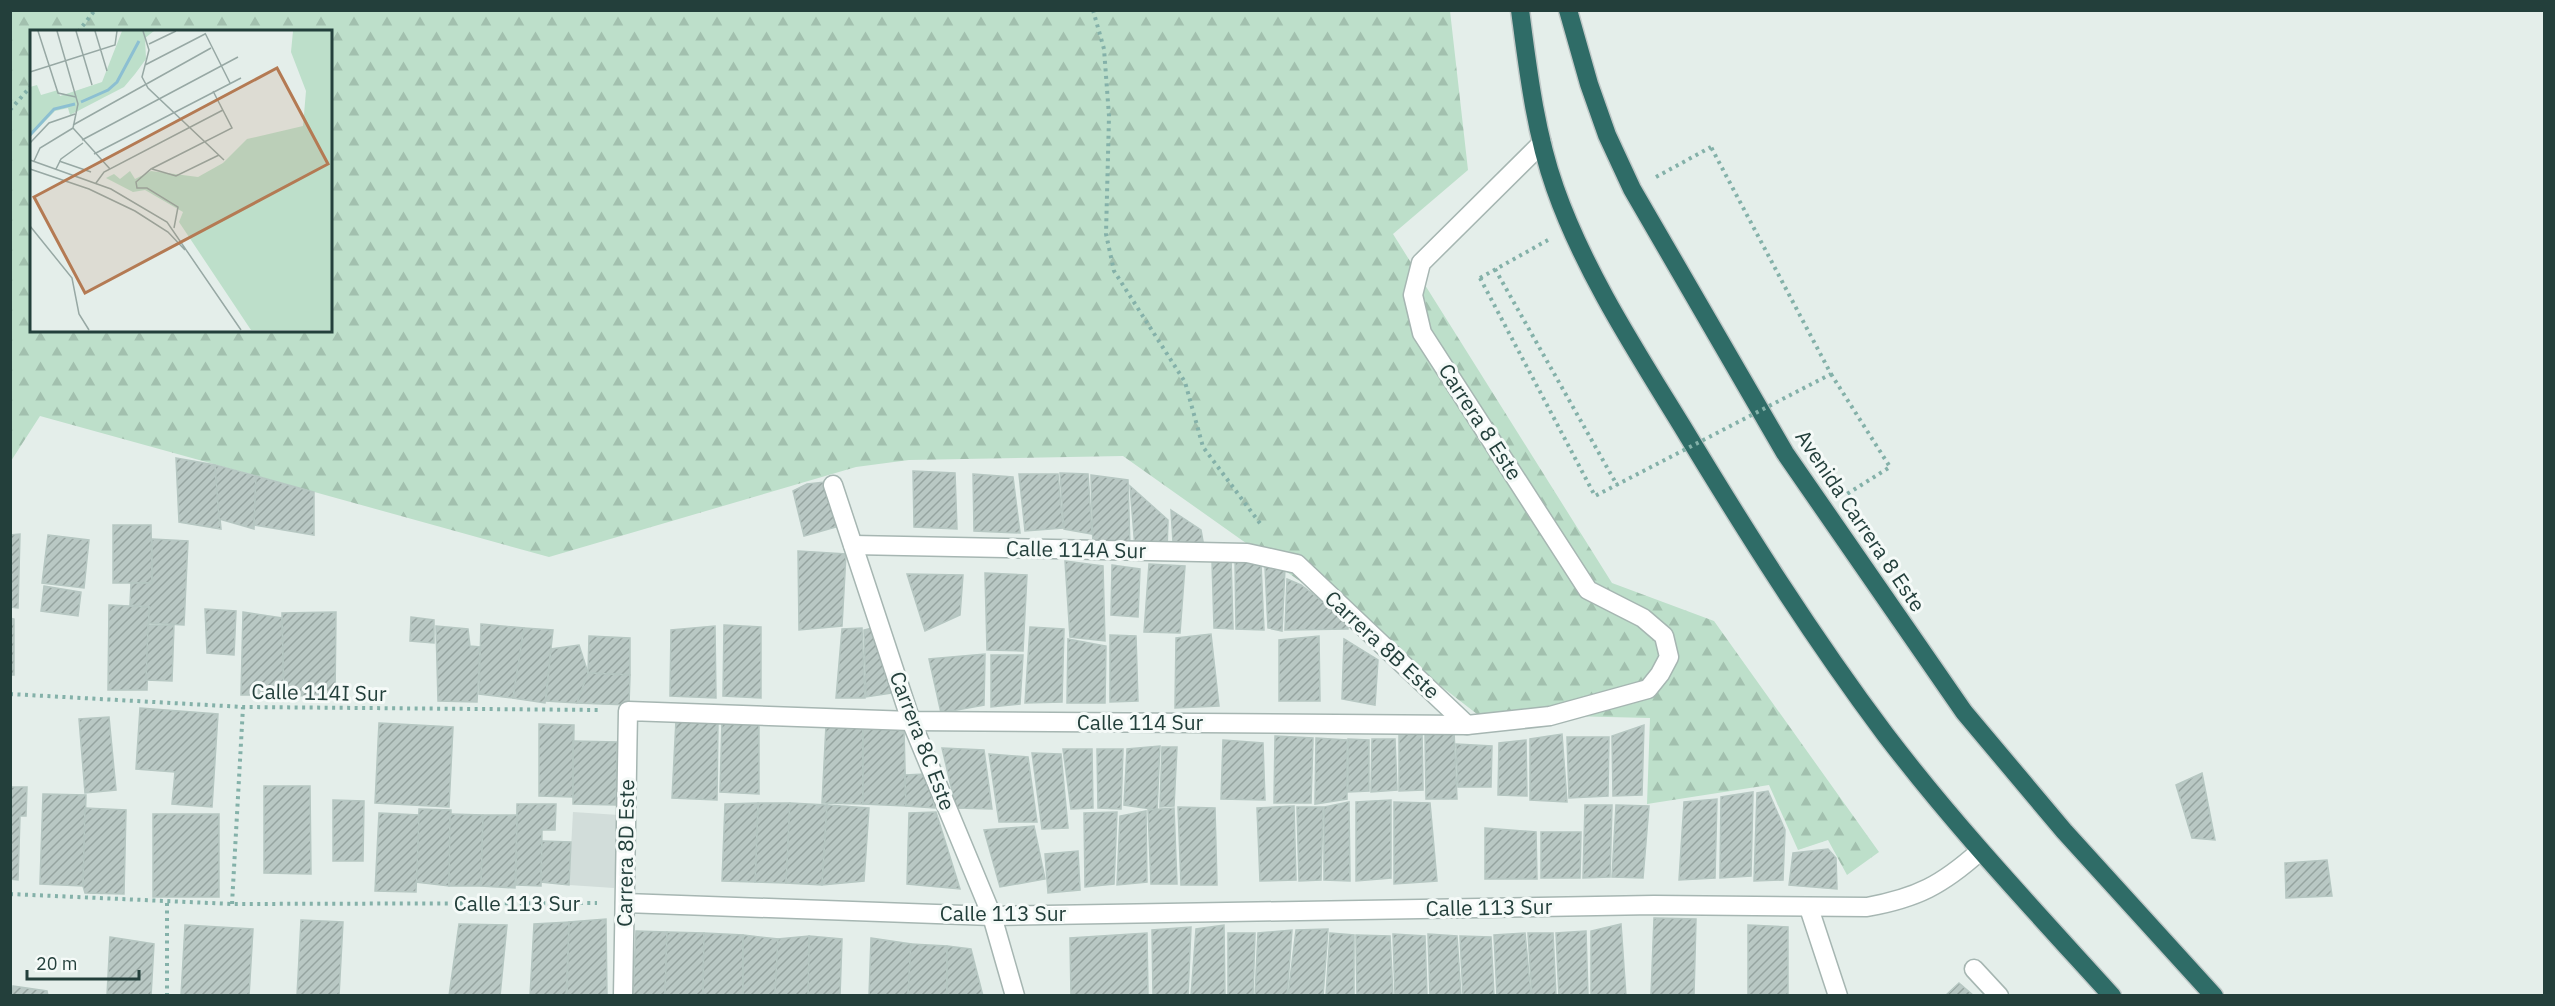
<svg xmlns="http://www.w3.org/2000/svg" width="2555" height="1006" viewBox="0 0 2555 1006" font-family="'IBM Plex Sans',sans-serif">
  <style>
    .built { fill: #d2ddda }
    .forest { fill: url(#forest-firs); fill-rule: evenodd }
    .building { fill: url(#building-hatch); stroke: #b6c7c2; stroke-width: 1.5 }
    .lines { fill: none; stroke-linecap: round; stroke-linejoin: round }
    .street-casing { stroke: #a6b6b2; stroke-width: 21 }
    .highway-casing { stroke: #c1c9c8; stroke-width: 21 }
    .path { stroke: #84b1a9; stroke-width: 4; stroke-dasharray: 3 4.5; stroke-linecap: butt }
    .street { stroke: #fff; stroke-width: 18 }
    .highway { stroke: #2f6c67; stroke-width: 18 }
    .path-bridge { stroke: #84b1a9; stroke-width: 4; stroke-dasharray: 3 4.5; stroke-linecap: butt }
    .labels { text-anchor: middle; stroke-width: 6; stroke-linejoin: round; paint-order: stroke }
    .street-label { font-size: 21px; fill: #233f3b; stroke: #f5faf8 }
    .inset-river { fill: none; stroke: #8cbfd2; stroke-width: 3 }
    .inset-road { fill: none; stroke: #97a8a4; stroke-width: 1.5 }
    .view { fill: #b47a53; fill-opacity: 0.15; stroke: #b47a53; stroke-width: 3 }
    .inset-edge { fill: none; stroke: #233f3b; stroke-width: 3 }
  </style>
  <defs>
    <pattern id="forest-firs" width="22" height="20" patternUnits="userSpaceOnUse" patternTransform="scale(1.5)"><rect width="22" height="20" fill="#bddfca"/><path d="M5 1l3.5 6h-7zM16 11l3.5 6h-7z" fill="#a2c0ae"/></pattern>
    <pattern id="building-hatch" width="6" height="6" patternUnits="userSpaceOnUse" patternTransform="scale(1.5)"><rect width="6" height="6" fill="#b9c8c4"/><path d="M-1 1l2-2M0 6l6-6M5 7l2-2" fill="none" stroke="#96a4a0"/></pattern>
  </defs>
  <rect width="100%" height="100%" fill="#e4eeea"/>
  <polygon class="built" points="573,812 619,815 614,888 569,885"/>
  <path class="forest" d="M11 11H1450L1468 170 1393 234 1612 583 1714 621 1879 852 1847 875 1828 840 1798 850 1769 785 1647 804 1650 718 1477 714 1359 623 1123 456 909 460 856 467 549 557 40 416 11 461ZM32 32H330V330H32Z"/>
  <g class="building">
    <polygon points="176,458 215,465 221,529 179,522"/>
    <polygon points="215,465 256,476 254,529 219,519"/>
    <polygon points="913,471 955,473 957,529 914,527"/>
    <polygon points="1060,473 1088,474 1092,534 1064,529"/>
    <polygon points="973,474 1013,477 1020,533 974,531"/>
    <polygon points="1019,474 1058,474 1063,528 1025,531"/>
    <polygon points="1091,475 1128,480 1130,548 1093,547"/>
    <polygon points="256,476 314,492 314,535 254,525"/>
    <polygon points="825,482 836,527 804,536 793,491 807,484"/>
    <polygon points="1130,486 1168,520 1167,550 1135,548"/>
    <polygon points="1171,510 1201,530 1204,547 1173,542"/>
    <polygon points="113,525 151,525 152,583 113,583"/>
    <polygon points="20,534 18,608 10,607 10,535"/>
    <polygon points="48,535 89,540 84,588 42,583"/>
    <polygon points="152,539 188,541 184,625 148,623 149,607 130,605 131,583 152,583"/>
    <polygon points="798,551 846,554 842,626 799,630"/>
    <polygon points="1231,557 1233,629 1214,628 1212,561"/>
    <polygon points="1235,560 1261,564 1264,630 1236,629"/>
    <polygon points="1065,561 1103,566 1105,641 1070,637"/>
    <polygon points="1149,564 1185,566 1180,633 1144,632"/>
    <polygon points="1112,565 1140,569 1138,617 1111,615"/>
    <polygon points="1265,567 1285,568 1282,631 1268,628"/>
    <polygon points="985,573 1027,575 1023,651 987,650"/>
    <polygon points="907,574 963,575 960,615 925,631"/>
    <polygon points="1287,579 1301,585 1336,612 1348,621 1348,629 1285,630"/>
    <polygon points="44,586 81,592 78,616 41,611"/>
    <polygon points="109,605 149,607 147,690 108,690"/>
    <polygon points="205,609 236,611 234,655 207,653"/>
    <polygon points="243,612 282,618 284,695 241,695"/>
    <polygon points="336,612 335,697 284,695 282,613"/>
    <polygon points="411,617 434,620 434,643 410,641"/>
    <polygon points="10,618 14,619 14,675 10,675"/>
    <polygon points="481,624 524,628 513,698 479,694"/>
    <polygon points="148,625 174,625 172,681 146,680"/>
    <polygon points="724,625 761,627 761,698 723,696"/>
    <polygon points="436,626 468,629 470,646 480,647 477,702 438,701"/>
    <polygon points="715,626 716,698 670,696 671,630"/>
    <polygon points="876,627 899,692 866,697 864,630"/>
    <polygon points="1030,627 1064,629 1062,702 1025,703"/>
    <polygon points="524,628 553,630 545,703 513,698"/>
    <polygon points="862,628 865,698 836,698 842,629"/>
    <polygon points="1211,634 1219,706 1175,708 1176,638"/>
    <polygon points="1110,635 1136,636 1138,701 1110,702"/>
    <polygon points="589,636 630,638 630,675 588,673"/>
    <polygon points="1319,636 1320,701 1279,701 1279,640"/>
    <polygon points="1068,639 1106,646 1105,703 1067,703"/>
    <polygon points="1344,639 1378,660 1375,705 1342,699"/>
    <polygon points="579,645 588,673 577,703 546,701 551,649"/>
    <polygon points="985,654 984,705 941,713 929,659"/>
    <polygon points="991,655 1023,655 1020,704 991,707"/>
    <polygon points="588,673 630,675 629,705 577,703"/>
    <polygon points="140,708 218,714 212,807 172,804 175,772 136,769"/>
    <polygon points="109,717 116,790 85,793 79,719"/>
    <polygon points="676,720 718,722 717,800 672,798"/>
    <polygon points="722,721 759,722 759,794 720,792"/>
    <polygon points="379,723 453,727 449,807 375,803"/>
    <polygon points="539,724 574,725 573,797 539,796"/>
    <polygon points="826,725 863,727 863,804 822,803"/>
    <polygon points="1644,725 1642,795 1613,796 1612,736"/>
    <polygon points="863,727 904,730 906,806 863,804"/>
    <polygon points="1425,731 1454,731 1457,799 1426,799"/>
    <polygon points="1422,732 1423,790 1399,791 1399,733"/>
    <polygon points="1562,734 1567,802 1530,800 1530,739"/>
    <polygon points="1275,736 1313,738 1311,803 1274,803"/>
    <polygon points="1567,737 1609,737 1608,796 1569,798"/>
    <polygon points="1316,738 1347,740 1347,799 1315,804"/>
    <polygon points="1348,739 1369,740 1369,791 1348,792"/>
    <polygon points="1372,739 1395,739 1397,790 1371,792"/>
    <polygon points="1223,740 1263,743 1265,800 1221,799"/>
    <polygon points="1526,740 1527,796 1498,795 1499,743"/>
    <polygon points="573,741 617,742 616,805 573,804"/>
    <polygon points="1456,744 1492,746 1491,787 1458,787"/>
    <polygon points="1160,746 1157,810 1124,805 1127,749"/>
    <polygon points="1162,747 1177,747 1174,806 1160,807"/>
    <polygon points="942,748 984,750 992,809 956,808"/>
    <polygon points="1063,749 1092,749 1093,808 1071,809"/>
    <polygon points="1097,749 1123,749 1121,809 1098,808"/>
    <polygon points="1032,753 1061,754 1068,828 1042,829"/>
    <polygon points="989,754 1028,757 1037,822 999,822"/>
    <polygon points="2202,773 2215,840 2192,838 2176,785"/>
    <polygon points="925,774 935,808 906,806 905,775"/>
    <polygon points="264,786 310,786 311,874 264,873"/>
    <polygon points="10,787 27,787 26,816 20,816 18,880 10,879"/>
    <polygon points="1768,791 1785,830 1783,880 1754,881 1757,793"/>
    <polygon points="1753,792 1751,876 1720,878 1721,797"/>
    <polygon points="43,794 86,795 83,886 40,884"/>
    <polygon points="1717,799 1715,878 1679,880 1684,802"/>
    <polygon points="333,800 364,801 363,861 333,861"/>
    <polygon points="1391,800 1391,878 1356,881 1356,802"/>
    <polygon points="1349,802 1350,881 1324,880 1324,807"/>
    <polygon points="1394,802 1430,803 1437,881 1394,884"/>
    <polygon points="758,803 790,803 786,883 755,882"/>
    <polygon points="758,803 755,882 722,881 725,804"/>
    <polygon points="790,803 827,805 822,885 786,883"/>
    <polygon points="517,804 556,804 555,830 542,830 541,886 516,885"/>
    <polygon points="827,805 869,808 864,881 822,885"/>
    <polygon points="1585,805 1612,805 1610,877 1583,878"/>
    <polygon points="1616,805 1649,806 1643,878 1612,877"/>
    <polygon points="1294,806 1296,880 1260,881 1257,808"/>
    <polygon points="1178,807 1215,808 1217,885 1181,885"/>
    <polygon points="1297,807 1323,807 1321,880 1299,881"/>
    <polygon points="85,808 126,810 124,894 85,893 83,886"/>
    <polygon points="1174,808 1177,884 1151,884 1148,810"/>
    <polygon points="419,809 451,810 449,886 416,882"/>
    <polygon points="1146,811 1147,882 1117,885 1120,816"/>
    <polygon points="936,812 960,889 907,884 909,813"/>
    <polygon points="1117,812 1114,884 1085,887 1084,813"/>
    <polygon points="379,813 419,815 416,892 375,891"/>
    <rect x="153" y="814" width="66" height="83"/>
    <polygon points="450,814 483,815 481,886 449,886"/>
    <polygon points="483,815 517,815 515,888 481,886"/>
    <polygon points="1034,826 1045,879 1000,887 984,830"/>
    <polygon points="1485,828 1536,832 1537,879 1485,879"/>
    <polygon points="1541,832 1581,832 1580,878 1541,878"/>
    <polygon points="542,841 571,842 569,885 541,882"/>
    <polygon points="1828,849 1836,858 1837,889 1789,885 1793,853"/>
    <polygon points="1078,851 1080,890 1048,893 1045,854"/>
    <polygon points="2327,860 2332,896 2286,898 2285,863"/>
    <polygon points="1654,918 1696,919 1694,995 1651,995"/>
    <polygon points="606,919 607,996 567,996 569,922"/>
    <polygon points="301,920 343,922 339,996 297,996"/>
    <polygon points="569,922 566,996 530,996 534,924"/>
    <polygon points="459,924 507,925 500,996 449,996"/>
    <polygon points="1621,924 1626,996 1591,996 1591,931"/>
    <polygon points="185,925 253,929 249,996 181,996"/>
    <polygon points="1224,925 1225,996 1191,996 1196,929"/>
    <polygon points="1748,925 1788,927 1788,996 1748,996"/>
    <polygon points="1191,927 1188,996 1153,996 1152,930"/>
    <polygon points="1328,929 1323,996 1288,996 1296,930"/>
    <polygon points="1292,930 1287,996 1255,996 1258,933"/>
    <polygon points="636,931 667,932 665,996 633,996"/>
    <polygon points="1586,931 1588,996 1559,996 1556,933"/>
    <polygon points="667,932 704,933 703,996 665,996"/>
    <polygon points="704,933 743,935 743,996 703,996"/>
    <polygon points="1147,933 1148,996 1071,996 1070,938"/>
    <polygon points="1228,933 1255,933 1253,996 1228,996"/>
    <polygon points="1330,933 1354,935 1354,996 1326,996"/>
    <polygon points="1525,933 1531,996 1497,996 1494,935"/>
    <polygon points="1528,933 1553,933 1556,996 1532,996"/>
    <polygon points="1393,934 1425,936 1427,996 1395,996"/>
    <polygon points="1428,934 1457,936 1461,996 1430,996"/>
    <polygon points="743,935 778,939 775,996 743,996"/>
    <polygon points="1356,935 1390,936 1393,996 1357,996"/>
    <polygon points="809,936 842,939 840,996 808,996"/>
    <polygon points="809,936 808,996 775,996 778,939"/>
    <polygon points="1460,936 1491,937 1494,996 1463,996"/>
    <polygon points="110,937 154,944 151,996 107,996"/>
    <polygon points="871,938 911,944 908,996 869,996"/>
    <polygon points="911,944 947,946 947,996 908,996"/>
    <polygon points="947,946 971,949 983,996 947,996"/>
    <polygon points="1959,983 1974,996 1945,996"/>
    <polygon points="13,986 47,991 48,996 12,996"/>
  </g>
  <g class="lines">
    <defs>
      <g id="street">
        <polyline points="833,485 911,721 992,916 1015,996"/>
        <polyline points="853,545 1247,553 1297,564 1467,725"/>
        <path d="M625 903 992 916 1654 905 1867 907C1917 898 1942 885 1980 851"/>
        <polyline points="1809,908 1838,996"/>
        <polyline points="1974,969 1999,996"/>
        <polyline points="623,996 628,711 911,721 1467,725 1550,716 1648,689 1660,674 1669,657 1664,636 1643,618 1588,590 1422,333 1413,295 1421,263 1542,143"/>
      </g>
      <g id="highway">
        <path d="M1520 10C1528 70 1535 131 1555 188 1584 271 1636 351 1682 426 1746 532 1811 635 1885 734 1955 826 2034 910 2112 996"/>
        <polyline points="1568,10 1589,84 1607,135 1632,189 1785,453 1964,712 2064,831 2214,996"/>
      </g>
    </defs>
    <use href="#street" class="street-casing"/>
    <use href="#highway" class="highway-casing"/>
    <g class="path">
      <polyline points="1093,10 1104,49 1109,116 1106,234 1114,271 1185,382 1203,447 1262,526"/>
      <polyline points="78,32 95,10"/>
      <polyline points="10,110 32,85"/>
      <polyline points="1656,177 1711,147"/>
      <polyline points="1495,269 1617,485"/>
      <polyline points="1480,278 1548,240"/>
      <polyline points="1831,374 1890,467 1847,494"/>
      <polyline points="10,694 243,707 601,710"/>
      <polyline points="10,894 232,904 597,903"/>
      <polyline points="232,904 243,707"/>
      <polyline points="167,996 167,902"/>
    </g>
    <use href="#street" class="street"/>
    <use href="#highway" class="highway"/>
    <polyline class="path-bridge" points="1480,278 1595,496 1831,374 1711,147"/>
  </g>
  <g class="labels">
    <g class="street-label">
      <text transform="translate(1480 422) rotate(57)" y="7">Carrera 8 Este</text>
      <text transform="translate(1860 521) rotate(56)" y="7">Avenida Carrera 8 Este</text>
      <text transform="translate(1076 550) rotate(1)" y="7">Calle 114A Sur</text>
      <text transform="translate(1382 645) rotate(43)" y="7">Carrera 8B Este</text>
      <text transform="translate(319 693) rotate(1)" y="7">Calle 114I Sur</text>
      <text x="1140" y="730">Calle 114 Sur</text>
      <text transform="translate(922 741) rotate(69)" y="7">Carrera 8C Este</text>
      <text transform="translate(626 853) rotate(-89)" y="7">Carrera 8D Este</text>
      <text x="517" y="911">Calle 113 Sur</text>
      <text transform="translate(1489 908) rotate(-1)" y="7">Calle 113 Sur</text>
      <text x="1003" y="921">Calle 113 Sur</text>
    </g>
  </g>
  <g transform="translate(30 30)">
    <rect width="302" height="302" fill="#e4eeea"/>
    <path d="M92 1H124L115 8 116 29 105 44 94 57 40 85 38 78 25 81 0 107V57L7 55 11 65 28 60 30 66 72 52Z" fill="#bddfca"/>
    <path d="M263 1H301V300H221L149 192 153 182 115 160 103 162 76 148 84 144 90 149 100 141 105 149 121 141 168 147 193 133 217 109 273 96 276 61 261 22Z" fill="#bddfca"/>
    <path class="inset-river" d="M51 72 78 60 87 52 109 11M0 105 24 79 45 74"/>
    <path class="inset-road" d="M8 1 28 63 46 67M27 1 48 74 43 98 80 139M46 1 62 55M65 1 77 41M113 1 119 20 112 47 118 58 194 130M175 3 200 53M119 14 146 1M115 35 175 4M0 42 85 15 87 1M43 95 181 18M52 110 208 27M0 113 19 93 45 84M64 124 211 48M0 130 81 159 137 192 211 300M4 131 10 118 43 98M29 131 61 142M0 139 59 159 105 181 138 202 155 220M26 139 31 129 53 113M122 139 146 146 189 125M66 153 74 142 193 80M0 196 42 248 49 284 59 300M144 198 148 177 117 158H107L106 152 121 139 202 98 183 61"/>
    <path class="view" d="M247 38 298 134 55 263 4 167Z"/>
    <rect width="302" height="302" class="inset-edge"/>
  </g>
  <rect width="2555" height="1006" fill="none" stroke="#233f3b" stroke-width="24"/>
  <path d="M27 970v9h112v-9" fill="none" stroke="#233f3b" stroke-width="3"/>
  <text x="36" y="970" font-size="18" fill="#233f3b" stroke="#f5faf8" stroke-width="4.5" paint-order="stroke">20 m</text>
</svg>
